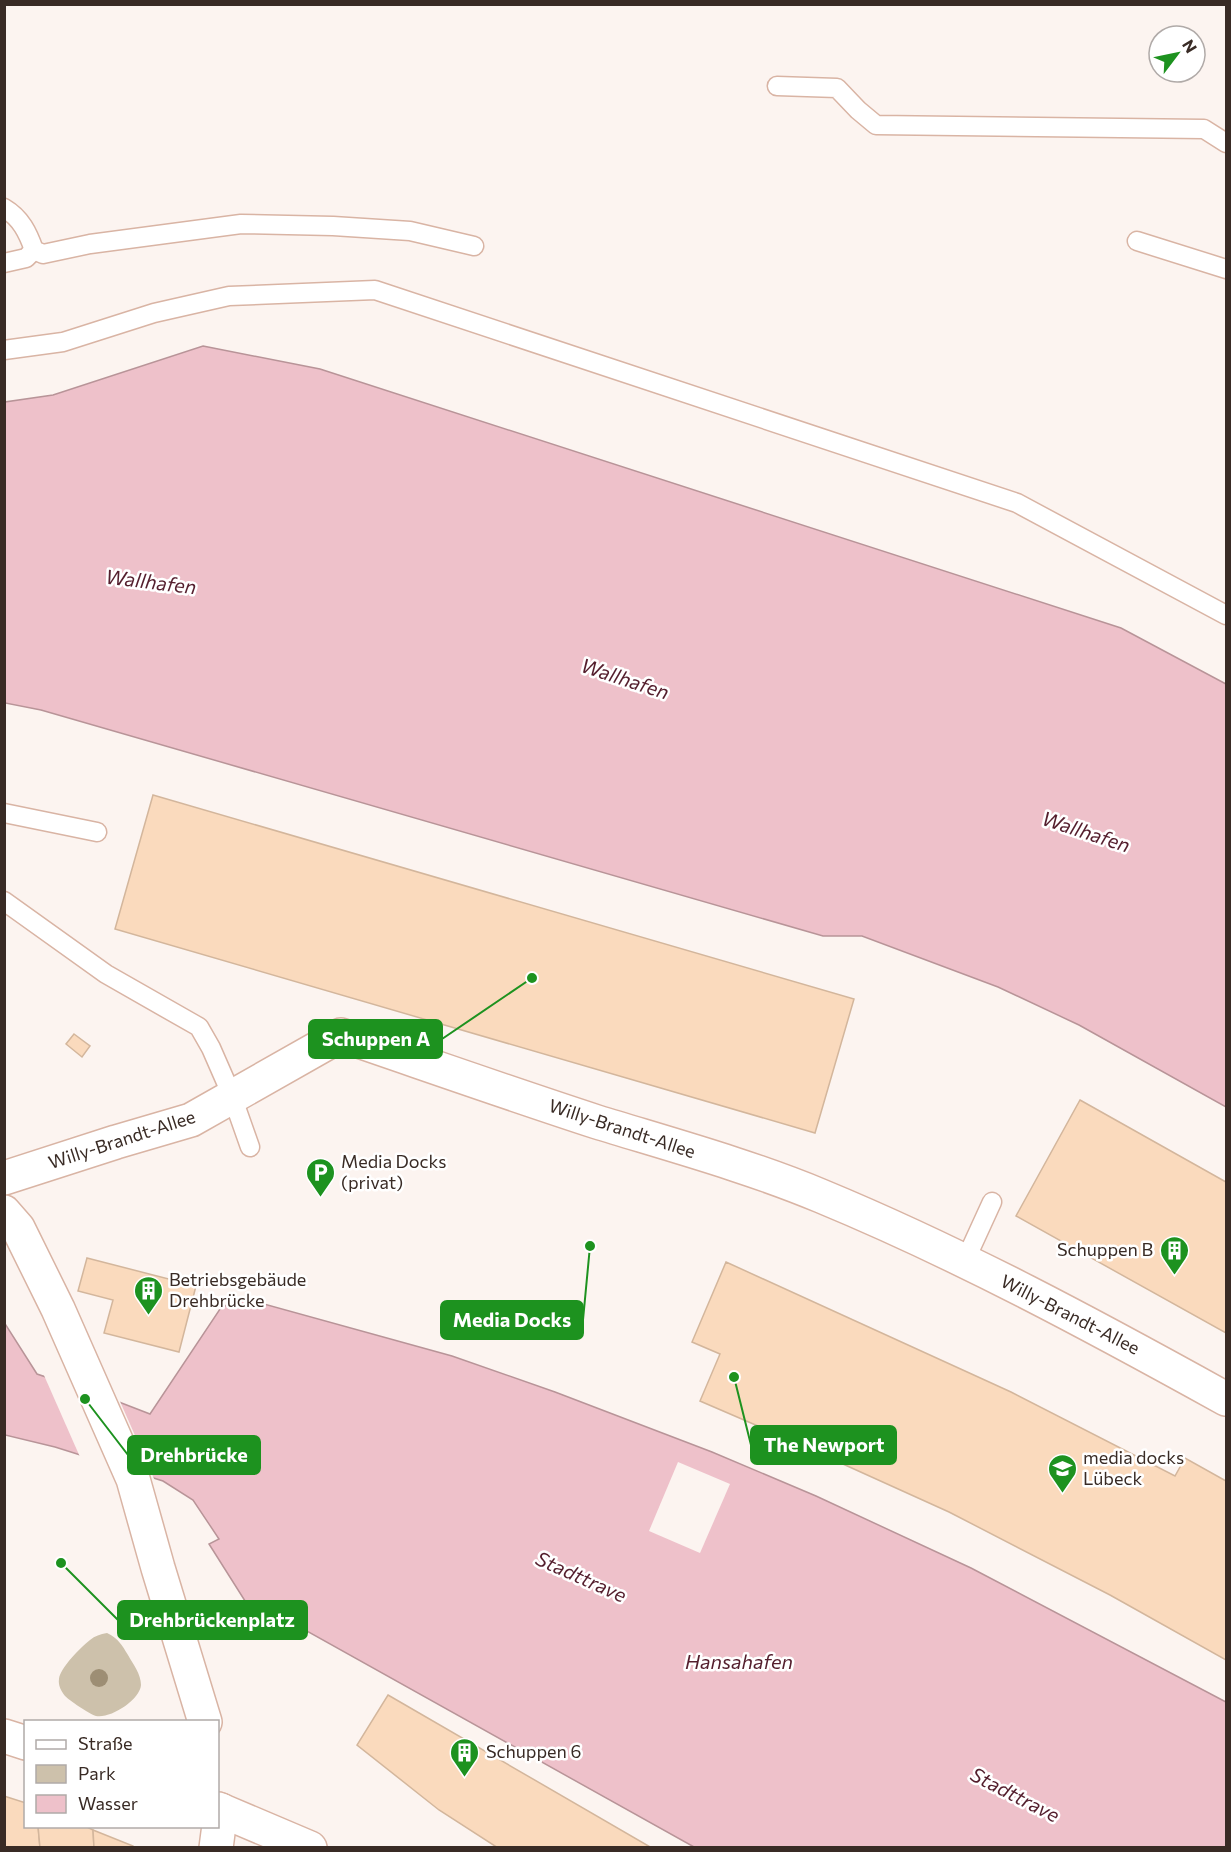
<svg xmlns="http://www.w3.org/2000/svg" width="1231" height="1852" viewBox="0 0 1231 1852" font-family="Commissioner,sans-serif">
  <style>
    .green { fill: #cdc1ab }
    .water { fill: #eec1ca; stroke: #b89498; stroke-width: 1.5 }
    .pier { fill: #fcf4f0 }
    .building { fill: #fadabd; stroke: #d3b69c; stroke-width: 1.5 }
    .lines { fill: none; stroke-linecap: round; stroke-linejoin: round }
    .service-casing { stroke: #d9b4a4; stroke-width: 21 }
    .minor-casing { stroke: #d9b4a4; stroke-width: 36 }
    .secondary-casing { stroke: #d9b4a4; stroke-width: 36 }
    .service { stroke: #fff; stroke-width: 18 }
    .minor { stroke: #fff; stroke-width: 33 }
    .secondary { stroke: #fff; stroke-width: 33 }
    .tree { fill: #9d8e74 }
    .labels { text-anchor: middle; stroke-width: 5; stroke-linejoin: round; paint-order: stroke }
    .street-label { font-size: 18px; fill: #392b25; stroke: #fff }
    .poi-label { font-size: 18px; fill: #392b25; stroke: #fff; text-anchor: start }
    .water-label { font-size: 20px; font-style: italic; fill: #541e2d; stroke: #fff }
    .leader { fill: none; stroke: #1d921f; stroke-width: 2 }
    .callout-dot { fill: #1d921f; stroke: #fff; stroke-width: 2 }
    .callout { fill: #1d921f; stroke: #1d921f; stroke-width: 2 }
    .callout-label { font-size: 20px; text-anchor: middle; font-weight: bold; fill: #fff }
  </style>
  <rect width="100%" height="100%" fill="#fcf4f0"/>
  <path class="green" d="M107 1633C118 1638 122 1645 128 1655 133 1664 141 1674 141 1685 140 1700 110 1719 96 1716 89 1714 69 1700 65 1696 61 1691 58 1685 59 1679 60 1668 81 1647 90 1640 95 1636 100 1634 107 1633Z"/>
  <g class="water">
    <polygon points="203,346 320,369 1121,628 1226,684 1226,1107 1079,1025 998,987 862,936 823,936 41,710 5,703 5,402 53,395"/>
    <polygon points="246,1299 452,1356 555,1392 712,1452 816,1496 971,1568 1226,1702 1226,1847 694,1847 264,1607 252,1612 209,1544 219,1539 193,1500 163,1481 55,1447 5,1435 4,1322 37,1374 106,1397 150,1414 220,1309 233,1301"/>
  </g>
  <g class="pier">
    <polygon points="43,1373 119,1399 155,1481 80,1457"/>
    <polygon points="678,1462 730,1484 700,1553 649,1531"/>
  </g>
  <g class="building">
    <polygon points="153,795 854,999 815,1133 115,929"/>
    <polygon points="74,1034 90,1046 82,1057 66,1044"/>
    <polygon points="1080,1100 1226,1182 1226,1333 1016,1216"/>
    <polygon points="87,1258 196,1286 179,1352 104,1333 113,1300 78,1291"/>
    <polygon points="726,1262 1011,1392 1175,1476 1185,1458 1226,1481 1226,1660 1110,1595 949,1512 781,1436 700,1401 720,1354 692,1342"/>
    <polygon points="388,1695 652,1848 498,1848 439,1810 357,1745"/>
    <polygon points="4,1796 26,1803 26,1826 38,1826 40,1848 4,1848"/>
    <polygon points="38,1826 85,1826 93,1830 94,1848 40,1848"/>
    <polygon points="93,1830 133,1846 133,1848 94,1848"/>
  </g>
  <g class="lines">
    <defs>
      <g id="service">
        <polyline points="777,86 837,88 858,110 876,125 1204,129 1226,143"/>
        <path d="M4 208C21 218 28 233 34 250L43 254 90 244 241 224 333 226 410 231 474 246"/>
        <polyline points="1137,241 1226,269"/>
        <polyline points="4,263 26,258 34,250"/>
        <polyline points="4,350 63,342 154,313 229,296 375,290 1017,503 1226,615"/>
        <polyline points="4,813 97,832"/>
        <polyline points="4,901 106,974 199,1027 211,1048 232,1096 250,1147"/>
        <polyline points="965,1261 992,1202"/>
      </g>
      <g id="minor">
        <path d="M4 1178 116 1142 191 1120 341 1035C426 1064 511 1094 597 1122 672 1145 749 1166 821 1196 961 1254 1094 1326 1226 1399"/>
        <polyline points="216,1848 221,1810"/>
      </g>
      <g id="secondary">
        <polyline points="4,1212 18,1228 58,1309 133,1479 158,1568 205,1722"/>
        <polyline points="4,1736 26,1743"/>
        <polyline points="218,1809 310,1848"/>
      </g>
    </defs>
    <use href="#service" class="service-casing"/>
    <use href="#minor" class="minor-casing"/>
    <use href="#secondary" class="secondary-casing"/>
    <use href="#service" class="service"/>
    <use href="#minor" class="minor"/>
    <use href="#secondary" class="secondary"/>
  </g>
  <circle class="tree" cx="99" cy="1678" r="9"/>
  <defs>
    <symbol id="parking-pin" viewBox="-11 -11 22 30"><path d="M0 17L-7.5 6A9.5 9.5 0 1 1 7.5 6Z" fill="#1d921f" stroke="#fff"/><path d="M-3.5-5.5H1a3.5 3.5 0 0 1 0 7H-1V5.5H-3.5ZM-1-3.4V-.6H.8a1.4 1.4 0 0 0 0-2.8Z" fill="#fff"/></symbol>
    <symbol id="building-pin" viewBox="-11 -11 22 30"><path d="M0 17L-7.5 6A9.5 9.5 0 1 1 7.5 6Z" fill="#1d921f" stroke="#fff"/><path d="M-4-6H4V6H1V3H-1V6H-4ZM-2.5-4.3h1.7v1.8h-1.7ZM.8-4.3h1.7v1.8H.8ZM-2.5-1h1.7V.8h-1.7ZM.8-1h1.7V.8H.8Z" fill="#fff"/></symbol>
    <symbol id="university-pin" viewBox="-11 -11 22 30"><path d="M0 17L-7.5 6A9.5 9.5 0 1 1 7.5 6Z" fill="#1d921f" stroke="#fff"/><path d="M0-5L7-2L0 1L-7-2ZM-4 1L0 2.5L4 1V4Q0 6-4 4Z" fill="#fff"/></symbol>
  </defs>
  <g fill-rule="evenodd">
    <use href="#parking-pin" x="304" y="1156" width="33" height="45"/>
    <use href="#building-pin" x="1158" y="1234" width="33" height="45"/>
    <use href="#building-pin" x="132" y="1274" width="33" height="45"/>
    <use href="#university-pin" x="1046" y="1452" width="33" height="45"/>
    <use href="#building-pin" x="448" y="1736" width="33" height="45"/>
  </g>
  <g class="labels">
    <g class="street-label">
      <text transform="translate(622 1129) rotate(18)" y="6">Willy-Brandt-Allee</text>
      <text transform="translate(122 1140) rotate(-18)" y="6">Willy-Brandt-Allee</text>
      <text transform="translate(1070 1315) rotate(27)" y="6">Willy-Brandt-Allee</text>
    </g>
    <g class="poi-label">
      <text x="341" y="1168">Media Docks<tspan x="341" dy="21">(privat)</tspan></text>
      <text x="1153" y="1256" text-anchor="end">Schuppen B</text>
      <text x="169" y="1286">Betriebsgebäude<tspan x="169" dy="21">Drehbrücke</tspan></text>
      <text x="1083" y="1464">media docks<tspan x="1083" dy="21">Lübeck</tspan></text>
      <text x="486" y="1758">Schuppen 6</text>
    </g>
    <g class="water-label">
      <text transform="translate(151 582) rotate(7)" y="7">Wallhafen</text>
      <text transform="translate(625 679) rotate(18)" y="7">Wallhafen</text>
      <text transform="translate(1086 832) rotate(18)" y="7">Wallhafen</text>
      <text transform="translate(581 1577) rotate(24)" y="7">Stadttrave</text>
      <text x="739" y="1669">Hansahafen</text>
      <text transform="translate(1015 1795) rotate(27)" y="7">Stadttrave</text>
    </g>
  </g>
  <path class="leader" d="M532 978L442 1039M590 1246L583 1320M734 1377L751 1445M85 1399L128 1455M61 1563L118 1620"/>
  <g class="callout-dot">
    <circle cx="532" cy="978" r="6"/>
    <circle cx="590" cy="1246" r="6"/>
    <circle cx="734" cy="1377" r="6"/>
    <circle cx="85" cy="1399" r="6"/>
    <circle cx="61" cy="1563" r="6"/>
  </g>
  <g class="callout">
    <rect x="309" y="1020" width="133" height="38" rx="6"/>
    <rect x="441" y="1301" width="142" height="38" rx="6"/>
    <rect x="751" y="1426" width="145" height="38" rx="6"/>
    <rect x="128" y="1436" width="132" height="38" rx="6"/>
    <rect x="118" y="1601" width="189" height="38" rx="6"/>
  </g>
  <g class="callout-label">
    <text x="376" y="1046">Schuppen A</text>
    <text x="512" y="1327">Media Docks</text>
    <text x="824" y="1452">The Newport</text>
    <text x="194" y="1462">Drehbrücke</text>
    <text x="212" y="1627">Drehbrückenplatz</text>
  </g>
  <rect width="1231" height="1852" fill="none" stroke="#392b25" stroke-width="12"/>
  <rect x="24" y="1720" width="195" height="108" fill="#ffffff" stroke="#b0aaa8" stroke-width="1.5"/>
  <rect x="36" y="1740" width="30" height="9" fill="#ffffff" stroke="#b0aaa8" stroke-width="1.5"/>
  <text x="78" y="1750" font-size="18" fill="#392b25">Straße</text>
  <rect x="36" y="1765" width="30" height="18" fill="#cdc1ab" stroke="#b0aaa8" stroke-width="1.5"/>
  <text x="78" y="1780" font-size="18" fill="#392b25">Park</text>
  <rect x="36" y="1795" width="30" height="18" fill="#eec1ca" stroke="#b0aaa8" stroke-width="1.5"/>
  <text x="78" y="1810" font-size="18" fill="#392b25">Wasser</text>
  <g transform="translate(1177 54) rotate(58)"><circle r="28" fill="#ffffff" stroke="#b0aaa8" stroke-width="1.5"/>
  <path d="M0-4.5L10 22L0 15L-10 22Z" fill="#1d921f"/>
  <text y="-9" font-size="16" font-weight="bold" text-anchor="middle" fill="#392b25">N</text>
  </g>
</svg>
